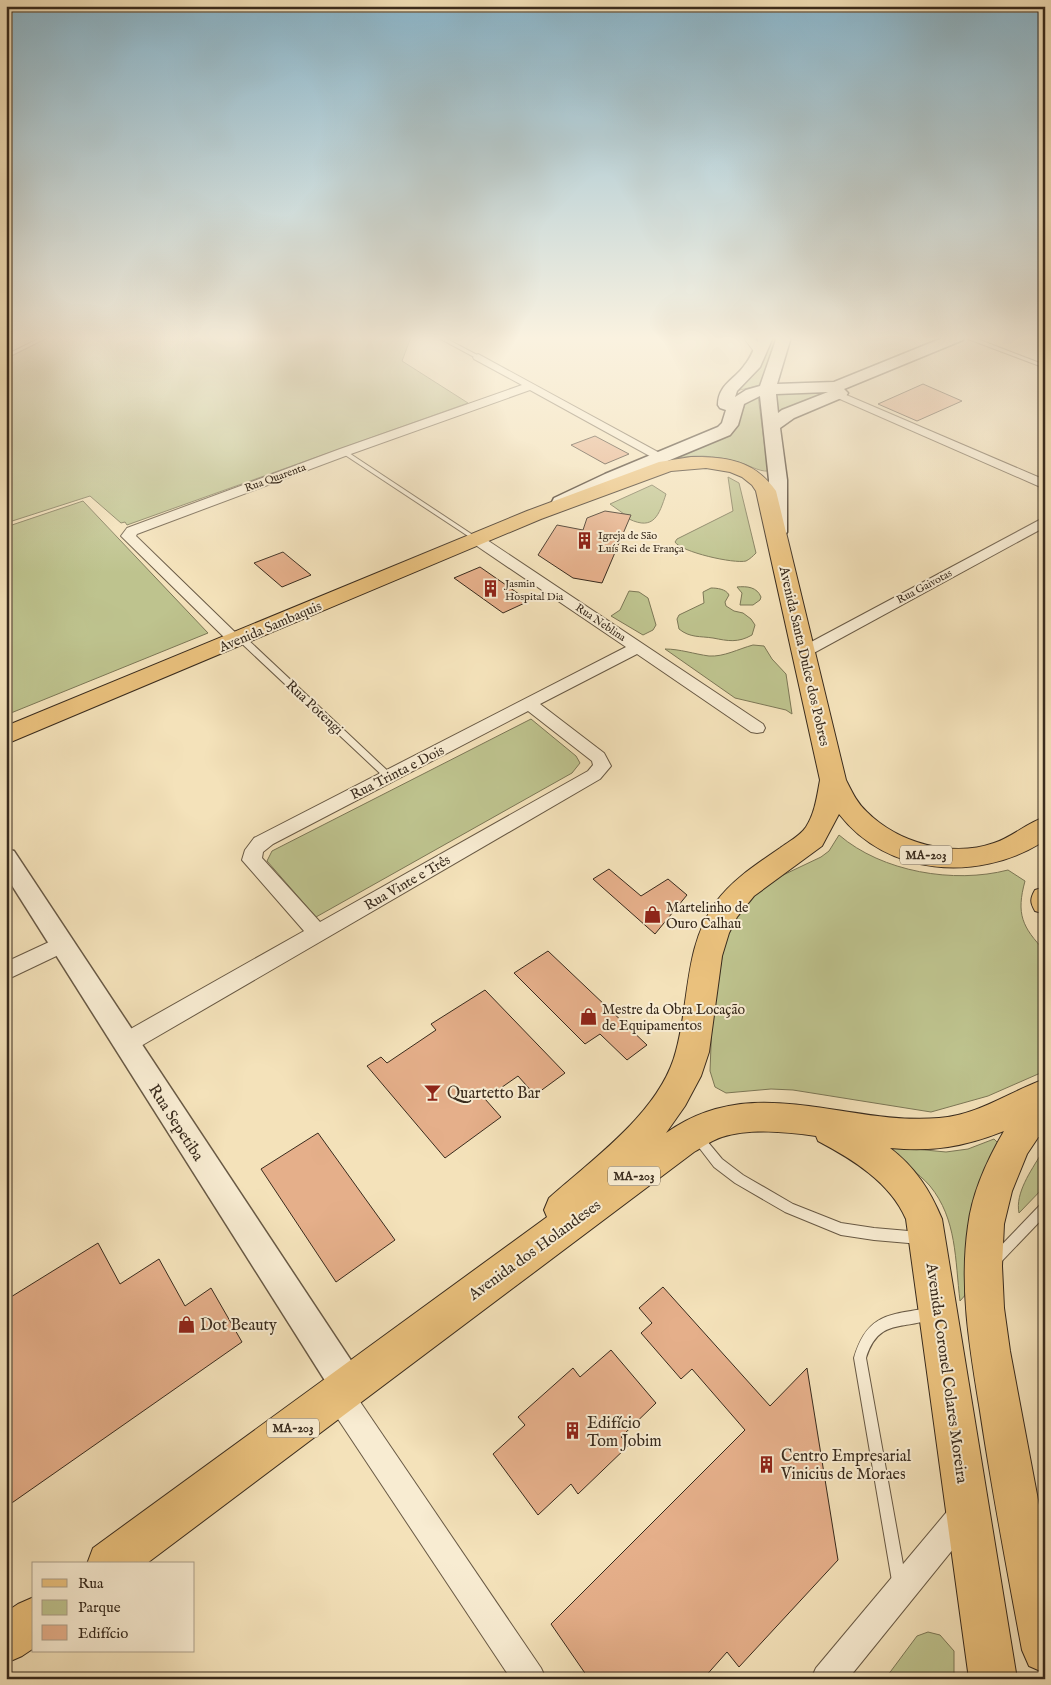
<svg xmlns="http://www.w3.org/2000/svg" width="1051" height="1685" viewBox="0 0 1051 1685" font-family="'IM FELL English',serif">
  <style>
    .green { fill: #bec38e; stroke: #7c7756 }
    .building { fill: #e5af8a; stroke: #392b1d }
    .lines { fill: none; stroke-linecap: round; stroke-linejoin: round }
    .service-casing { stroke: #685944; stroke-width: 2 }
    .minor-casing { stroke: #685944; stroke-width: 2 }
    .tertiary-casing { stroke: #685944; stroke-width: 3 }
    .secondary-casing { stroke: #392b1d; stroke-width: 3 }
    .primary-casing { stroke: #392b1d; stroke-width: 2 }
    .service { fill: #f8ecd2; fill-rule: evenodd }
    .minor { fill: #f8ecd2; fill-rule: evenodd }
    .tertiary { fill: #f8ecd2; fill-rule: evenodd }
    .secondary { fill: #f8ecd2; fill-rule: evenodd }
    .primary { fill: #eac17d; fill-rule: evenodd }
    .labels { text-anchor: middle; stroke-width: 4; stroke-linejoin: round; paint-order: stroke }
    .far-street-label { font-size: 11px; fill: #392b1d; stroke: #f8ecd2 }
    .far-poi-label { font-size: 11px; fill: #392b1d; stroke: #f8ecd2; text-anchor: start }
    .shield { fill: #f8ecd2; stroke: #726553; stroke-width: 1 }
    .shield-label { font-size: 12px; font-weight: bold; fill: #392b1d }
    .street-label { font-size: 14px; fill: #392b1d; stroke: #f8ecd2 }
    .poi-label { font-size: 14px; fill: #392b1d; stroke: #f8ecd2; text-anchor: start }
    .near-poi-label { font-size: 16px; fill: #392b1d; stroke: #f8ecd2; text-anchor: start }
    .near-street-label { font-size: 16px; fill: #392b1d; stroke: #f8ecd2 }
  </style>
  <rect width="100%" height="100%" fill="#f4e2ba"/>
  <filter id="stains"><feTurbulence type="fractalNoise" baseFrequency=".004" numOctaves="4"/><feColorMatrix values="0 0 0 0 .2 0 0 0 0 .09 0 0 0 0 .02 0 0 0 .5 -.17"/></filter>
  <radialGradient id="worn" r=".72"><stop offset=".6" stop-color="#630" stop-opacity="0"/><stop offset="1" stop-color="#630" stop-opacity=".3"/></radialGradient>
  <g class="green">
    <polygon points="49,337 411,337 402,361 468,403 127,525 125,522 121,523 90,496 6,523 6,359"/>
    <polygon points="773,337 776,337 760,385 736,391 759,370"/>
    <polygon points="823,391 825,393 779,413 775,411 774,393"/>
    <path d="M758 396 768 471C759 472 747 464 738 462 714 455 692 454 668 460L732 432 737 426 746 402Z"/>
    <path d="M728 477 739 483 756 553C753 556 750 559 746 561 734 564 681 552 675 542L677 539 733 511Z"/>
    <path d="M652 485 666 494C659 515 654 531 629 519L630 516 624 514 610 504Z"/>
    <polygon points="83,501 208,633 6,715 6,527"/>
    <path d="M737 587C747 586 757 587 761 597L760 600 753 605H740L742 593Z"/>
    <path d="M711 588C717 588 726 589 729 595L725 602 726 606 734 611 743 613 751 619 755 625 752 635C738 643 728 641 713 638 700 636 690 638 679 629L677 619 679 615 704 603 703 592Z"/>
    <polygon points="629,591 639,592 648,598 656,625 653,630 643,635 611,616 620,610"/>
    <path d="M753 645 764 646 772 659 786 674 792 714 786 710 735 698 665 649C680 649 694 654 709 656 724 657 738 649 753 645Z"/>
    <polygon points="531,719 576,756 580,763 572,773 316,917 267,861 272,851"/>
    <path d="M839 835C882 872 954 884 1008 870L1025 881C1016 914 1022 927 1045 951V1071L988 1096 931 1112 793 1090 771 1089 726 1093 715 1087 710 1071 712 1020 727 926 743 903 781 876 821 857 829 851Z"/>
    <path d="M994 1139 998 1143 967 1293 960 1301C955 1260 957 1219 930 1186 919 1173 899 1161 890 1148L894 1147 946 1152 968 1149Z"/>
    <path d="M1045 1153V1186L1019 1213C1015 1193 1031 1171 1041 1154Z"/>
    <polygon points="928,1632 940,1635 954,1651 954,1679 885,1679 917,1636"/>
  </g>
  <g class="building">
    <polygon points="923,384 962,401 917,421 878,404"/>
    <polygon points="595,436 629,454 605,464 571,445"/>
    <polygon points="605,511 631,515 602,583 573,578 538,555 557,525 583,530 587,518"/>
    <polygon points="283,552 311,575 282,587 254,563"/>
    <polygon points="480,567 529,601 503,613 454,578"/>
    <polygon points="609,869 641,896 668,879 687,895 655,934 593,879"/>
    <polygon points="548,951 647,1045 627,1060 600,1034 585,1044 514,973"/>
    <polygon points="485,990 565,1073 535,1095 518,1076 485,1099 501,1117 445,1158 367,1066 381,1057 387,1063 436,1030 431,1024"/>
    <polygon points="318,1133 395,1240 336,1282 261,1169"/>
    <polygon points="98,1243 120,1284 159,1259 185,1306 211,1288 242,1342 6,1507 6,1300"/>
    <polygon points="663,1287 770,1406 807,1368 838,1560 739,1667 727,1652 703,1679 589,1679 551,1624 745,1430 692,1369 681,1379 641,1333 652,1323 639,1308"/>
    <polygon points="611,1350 656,1403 621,1437 629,1445 578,1494 571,1484 538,1515 493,1454 525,1425 518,1417 573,1368 580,1377"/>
  </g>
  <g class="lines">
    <defs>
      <g id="service">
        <polygon points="42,337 48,337 6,358 6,355"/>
        <polygon points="437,337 443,337 481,357 476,358"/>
        <polygon points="968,337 972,337 1045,365 1045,368 968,339"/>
        <polygon points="344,450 346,451 479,539 476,541 474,540 342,453 342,451"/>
        <polygon points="238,636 244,636 391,774 392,776 391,778 385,778 238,640"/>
        <polygon points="1030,1125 1045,1129 1045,1139 1026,1133 1025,1130 1026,1127"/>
        <polygon points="698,1133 702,1135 722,1159 743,1175 793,1204 841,1223 874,1228 920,1232 924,1234 926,1238 924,1242 920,1244 874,1240 841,1235 785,1212 735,1183 714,1167 694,1141 693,1138 694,1135"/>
        <polygon points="1045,1203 1045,1216 999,1264 995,1266 991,1264 989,1260 991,1256 1041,1204"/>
        <path d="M929 1308 933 1310 935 1314 933 1318C903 1331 879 1317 866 1358L906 1581 904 1586 899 1588 894 1586 892 1581 854 1358C867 1314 888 1315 929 1308Z"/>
      </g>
      <g id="minor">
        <polygon points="743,337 754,337 765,352 764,354 756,354"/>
        <polygon points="478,354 667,457 665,460 657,460 530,390 348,455 137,534 136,536 241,638 244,641 241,644 231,644 121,536 127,528 340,449 522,385 474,359 473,357"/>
        <polygon points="837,391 1045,480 1045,489 833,396 831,394"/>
        <polygon points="1045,517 1045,527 810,655 798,655 796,652 798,649"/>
        <path d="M476 535 481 536 763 724 765 728 763 732 757 733 751 732 637 654 540 704 604 753 611 766 600 779 134 1050 126 1052 118 1050 115 1043 118 1036 304 931 242 860 245 850 254 838 626 647 471 542 469 539ZM528 711 592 761 593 765 588 771 320 922 262 858 263 852 273 844Z"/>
        <polygon points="62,936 69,938 72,944 69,950 6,980 6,962"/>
        <polygon points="338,1380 348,1384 541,1668 546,1679 511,1679 328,1404 324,1394 328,1384"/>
        <polygon points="965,1497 975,1502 980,1512 975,1522 848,1679 811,1679 816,1668 955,1502"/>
      </g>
      <polygon id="tertiary" points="6,849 14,851 360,1374 364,1386 360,1398 348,1402 336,1398 6,876"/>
      <path id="secondary" d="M759 337H773L760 367 737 391 735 397 746 390 760 386 777 337H791L777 384 834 382 945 337H965L963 340 844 389 848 393 846 396 794 418 780 428 787 480V532L784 536 777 538 770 536 767 532 769 480 760 396 744 404 738 425 730 435 617 482 568 506 561 508 554 506 552 502 554 498 605 474 718 427 722 423 726 410 720 408 718 405C718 385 734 380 744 366 751 358 755 347 759 337ZM828 392 782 410 778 413 776 394Z"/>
      <g id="primary">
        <path d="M691 457C727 457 754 460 776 491L846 780C852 792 857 803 867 812 898 843 952 858 994 843 1012 837 1027 823 1045 817V840L1041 843C977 882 887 876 839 814L822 846 754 896 737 917 729 933 722 956 709 1052 701 1076 685 1106 666 1133C754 1070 844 1126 939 1118 978 1115 1009 1092 1045 1079V1127L1027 1154 1012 1191 1004 1224 1002 1266 1004 1308 1010 1351 1045 1537V1673L1029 1666 1022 1650C1007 1570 992 1491 980 1411 970 1350 959 1288 968 1226 972 1193 987 1160 1004 1131 963 1147 934 1152 890 1148 915 1167 930 1190 942 1219L1017 1679H969L906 1219C890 1182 852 1159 818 1141L816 1136C786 1132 751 1128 722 1137 712 1140 703 1147 694 1152L146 1564H87L93 1548 547 1217 544 1210 549 1198C594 1158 661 1111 676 1051 690 1000 684 946 716 902 733 879 757 864 780 848 788 842 800 836 806 827 815 813 817 796 820 780L756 491 752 485 742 477 730 472 706 468 671 471 541 519 6 744V726L527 511 659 462Z"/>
        <path d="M1045 887V914L1035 911C1030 902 1030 899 1035 890Z"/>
        <polygon points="34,1597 34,1648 22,1656 6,1663 6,1612 18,1604"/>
      </g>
    </defs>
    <use href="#service" class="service-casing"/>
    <use href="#minor" class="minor-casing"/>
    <use href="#tertiary" class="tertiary-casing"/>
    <use href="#secondary" class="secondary-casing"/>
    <use href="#primary" class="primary-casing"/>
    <use href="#service" class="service"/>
    <use href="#minor" class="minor"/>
    <use href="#tertiary" class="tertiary"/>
    <use href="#secondary" class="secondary"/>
    <use href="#primary" class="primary"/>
  </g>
  <linearGradient id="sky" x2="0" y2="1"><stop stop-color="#8ab8cf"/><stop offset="0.59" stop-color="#faf2e0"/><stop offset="1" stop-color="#faf2e0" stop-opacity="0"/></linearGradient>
  <rect width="1051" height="573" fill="url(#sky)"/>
  <defs>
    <symbol id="building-bare" viewBox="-9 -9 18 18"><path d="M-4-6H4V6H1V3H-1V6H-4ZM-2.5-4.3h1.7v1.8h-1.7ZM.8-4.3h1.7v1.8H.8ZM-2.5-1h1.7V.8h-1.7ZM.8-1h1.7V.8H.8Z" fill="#8f2418" stroke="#f8ecd2" stroke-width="2.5" paint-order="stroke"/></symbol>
    <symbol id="shop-bare" viewBox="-9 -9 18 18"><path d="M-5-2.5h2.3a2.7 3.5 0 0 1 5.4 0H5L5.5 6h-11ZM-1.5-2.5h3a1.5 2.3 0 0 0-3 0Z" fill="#8f2418" stroke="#f8ecd2" stroke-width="2.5" paint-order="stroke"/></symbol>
    <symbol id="bar-bare" viewBox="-9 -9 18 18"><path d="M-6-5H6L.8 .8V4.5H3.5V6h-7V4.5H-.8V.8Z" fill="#8f2418" stroke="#f8ecd2" stroke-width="2.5" paint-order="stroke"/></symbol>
  </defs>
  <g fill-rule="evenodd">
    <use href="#building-bare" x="572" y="528" width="25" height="25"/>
    <use href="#building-bare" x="478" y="576" width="25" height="25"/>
    <use href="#shop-bare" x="640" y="902" width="25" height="25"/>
    <use href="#shop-bare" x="576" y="1004" width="25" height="25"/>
    <use href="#bar-bare" x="420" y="1080" width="25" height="25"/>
    <use href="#shop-bare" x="174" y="1312" width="25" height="25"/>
    <use href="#building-bare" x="560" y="1418" width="25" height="25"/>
    <use href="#building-bare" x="754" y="1452" width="25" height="25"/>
  </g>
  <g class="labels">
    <g class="far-street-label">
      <text transform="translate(275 477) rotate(-20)" y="4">Rua Quarenta</text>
      <text transform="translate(924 586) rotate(-28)" y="4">Rua Gaivotas</text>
      <text transform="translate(601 622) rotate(34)" y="4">Rua Neblina</text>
    </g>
    <g class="far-poi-label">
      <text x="598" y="539">Igreja de São<tspan x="598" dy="13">Luís Rei de França</tspan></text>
      <text x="505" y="587">Jasmin<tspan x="505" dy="13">Hospital Dia</tspan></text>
    </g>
    <g class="shield">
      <rect x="900" y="845.5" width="52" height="19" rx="4"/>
      <rect x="608" y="1166.5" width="52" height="19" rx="4"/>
      <rect x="267" y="1418.5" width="52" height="19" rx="4"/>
    </g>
    <g class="shield-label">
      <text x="926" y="859">MA-203</text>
      <text x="634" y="1180">MA-203</text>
      <text x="293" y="1432">MA-203</text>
    </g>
    <g class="street-label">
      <text transform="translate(270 626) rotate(-23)" y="5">Avenida Sambaquis</text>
      <text transform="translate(805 656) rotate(77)" y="5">Avenida Santa Dulce dos Pobres</text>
      <text transform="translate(315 707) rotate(43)" y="5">Rua Potengi</text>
      <text transform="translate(397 772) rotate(-27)" y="5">Rua Trinta e Dois</text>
      <text transform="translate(407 882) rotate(-30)" y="5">Rua Vinte e Três</text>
    </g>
    <g class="poi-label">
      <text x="666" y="912">Martelinho de<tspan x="666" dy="16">Ouro Calhau</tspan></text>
      <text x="602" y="1014">Mestre da Obra Locação<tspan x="602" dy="16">de Equipamentos</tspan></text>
    </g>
    <g class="near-poi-label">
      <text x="447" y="1098">Quartetto Bar</text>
      <text x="200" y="1330">Dot Beauty</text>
      <text x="587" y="1428">Edifício<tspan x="587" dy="18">Tom Jobim</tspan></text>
      <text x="781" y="1461">Centro Empresarial<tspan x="781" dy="18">Vinicius de Moraes</tspan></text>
    </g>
    <g class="near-street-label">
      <text transform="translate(177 1122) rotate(57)" y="6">Rua Sepetiba</text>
      <text transform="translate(534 1249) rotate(-36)" y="6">Avenida dos Holandeses</text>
      <text transform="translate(948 1373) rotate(82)" y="6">Avenida Coronel Colares Moreira</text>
    </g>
  </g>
  <rect width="1051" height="1685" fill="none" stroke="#f4e2ba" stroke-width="25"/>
  <rect x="8" y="8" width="1036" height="1670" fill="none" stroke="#392b1d" stroke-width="2.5"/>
  <rect x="12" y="12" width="1026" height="1660" fill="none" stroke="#392b1d"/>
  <rect x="32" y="1562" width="162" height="90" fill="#f8ecd2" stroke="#ac9f8a"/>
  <rect x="42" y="1579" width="25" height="8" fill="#eac17d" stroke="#ac9f8a"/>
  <text x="78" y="1588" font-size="15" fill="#392b1d">Rua</text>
  <rect x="42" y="1600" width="25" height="15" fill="#bec38e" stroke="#ac9f8a"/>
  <text x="78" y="1612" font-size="15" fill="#392b1d">Parque</text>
  <rect x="42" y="1625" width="25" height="15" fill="#e5af8a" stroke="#ac9f8a"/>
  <text x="78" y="1638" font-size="15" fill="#392b1d">Edifício</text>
  <rect width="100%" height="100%" filter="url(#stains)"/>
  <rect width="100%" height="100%" fill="url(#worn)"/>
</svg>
